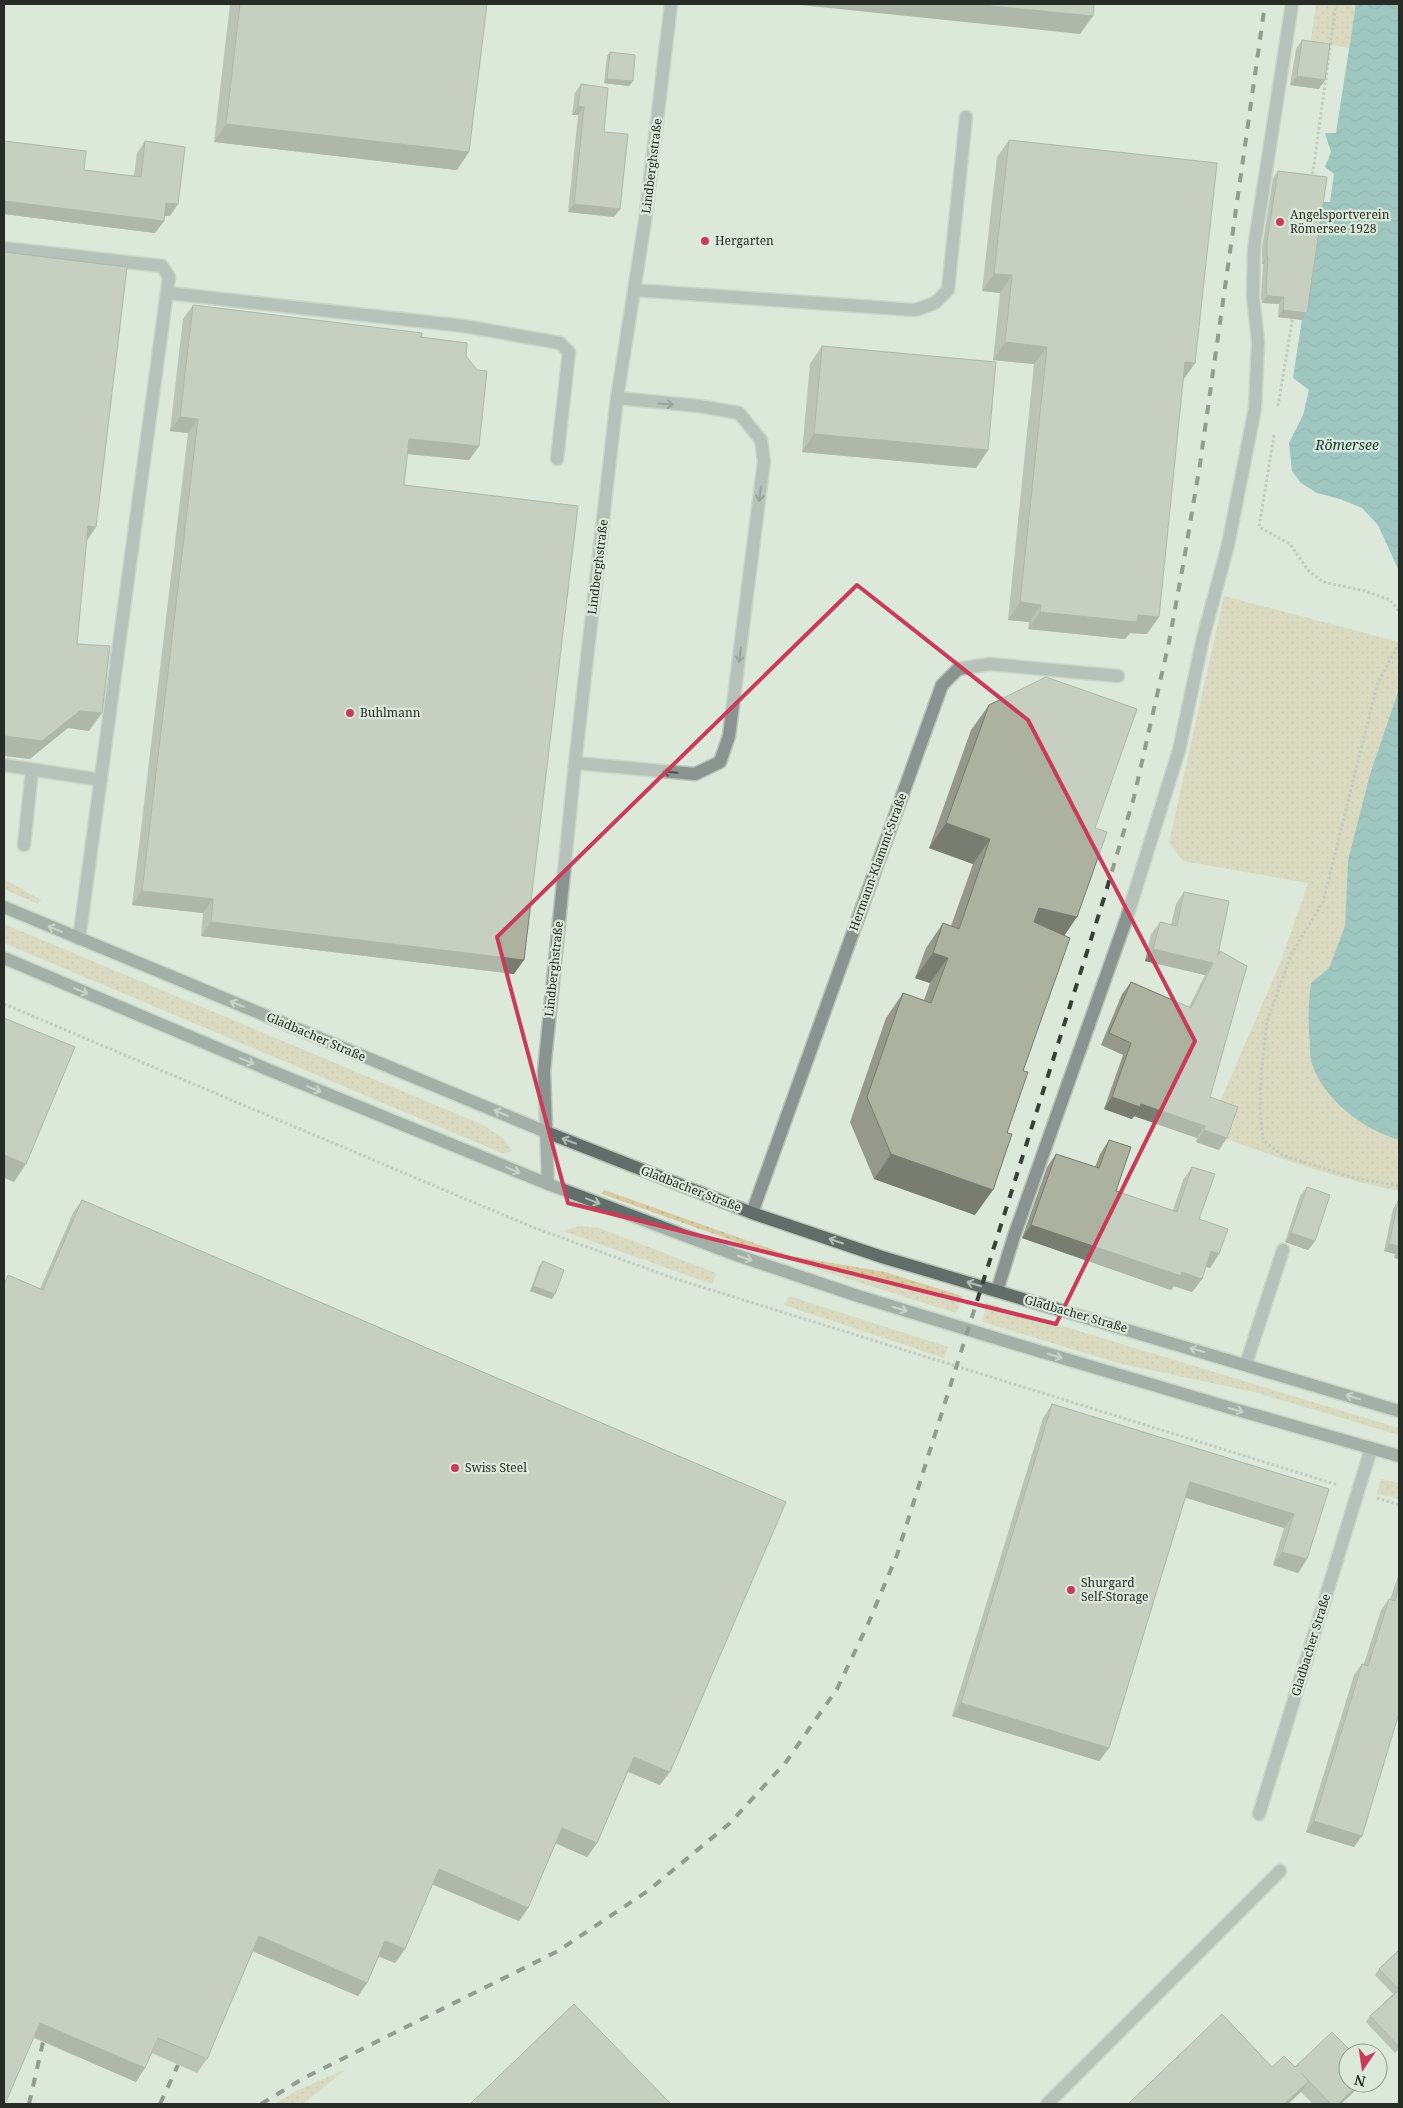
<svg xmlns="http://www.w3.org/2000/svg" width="1403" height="2108" viewBox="0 0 1403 2108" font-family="'Noto Serif',serif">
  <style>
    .grass { fill: url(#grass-dots) }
    .water { fill: url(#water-waves) }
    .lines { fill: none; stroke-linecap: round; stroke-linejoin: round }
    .service-casing { stroke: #b7c2b6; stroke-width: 15 }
    .minor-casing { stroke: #b7c2b6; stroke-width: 15 }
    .secondary-casing { stroke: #b7c2b6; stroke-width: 15 }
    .path { stroke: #9fa99e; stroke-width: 3; stroke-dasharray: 2.5 2.5; stroke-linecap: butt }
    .service { stroke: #8b9390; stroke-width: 12 }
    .minor { stroke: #8b9390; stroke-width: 12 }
    .secondary { stroke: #616d68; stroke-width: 12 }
    .rail { stroke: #3a4039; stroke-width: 4; stroke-dasharray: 9 9; stroke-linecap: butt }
    .wall { fill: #95988a }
    .shaded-wall { fill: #797c70 }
    .building { fill: #adb1a0; stroke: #797c70 }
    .oneway { stroke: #4a504b }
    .oneway2 { stroke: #b0bdb2 }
    .marked { fill: none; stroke: #ca3b5a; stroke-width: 4; stroke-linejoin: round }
    .poi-dot { fill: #ca3b5a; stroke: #dbe8da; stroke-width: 2 }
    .labels { text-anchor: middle; stroke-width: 4.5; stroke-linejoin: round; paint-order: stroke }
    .street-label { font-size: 12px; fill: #272c26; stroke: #dbe8da }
    .poi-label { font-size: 12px; fill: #272c26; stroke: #dbe8da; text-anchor: start }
    .water-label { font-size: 14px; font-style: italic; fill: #143938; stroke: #dbe8da }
  </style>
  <defs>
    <pattern id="grass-dots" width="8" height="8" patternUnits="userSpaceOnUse" patternTransform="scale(1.25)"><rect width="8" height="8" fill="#d9c9a0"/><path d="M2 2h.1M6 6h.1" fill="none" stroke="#baad8a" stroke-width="1.8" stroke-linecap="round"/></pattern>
    <pattern id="water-waves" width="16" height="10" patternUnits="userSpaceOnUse" patternTransform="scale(1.25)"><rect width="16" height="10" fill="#56a09e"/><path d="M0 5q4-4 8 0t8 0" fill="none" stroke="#478381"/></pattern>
  </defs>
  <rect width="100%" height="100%" fill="#dbe8da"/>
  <g class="grass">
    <polygon points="1316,4 1356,4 1349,48 1311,41"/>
    <path d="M1224 596 1399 642V689L1370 774 1348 860 1345 926 1329 968 1311 983 1383 1135 1399 1140V1191C1340 1179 1284 1160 1227 1139L1236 1117 1218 1107 1281 961 1308 883 1183 861 1169 843Z"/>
    <polygon points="4,879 41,900 38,904 4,889"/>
    <polygon points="4,924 483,1125 503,1138 512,1151 504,1154 4,943"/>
    <polygon points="604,1190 791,1256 885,1272 962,1296 956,1313 779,1257 602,1194"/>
    <polygon points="579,1226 599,1228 716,1273 712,1284 563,1231"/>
    <polygon points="789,1296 948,1347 944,1358 784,1305"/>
    <polygon points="986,1303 1399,1428 1399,1435 1254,1392 1118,1363 983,1322"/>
    <polygon points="1381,1479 1399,1483 1399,1499 1377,1494"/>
    <polygon points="346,2069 303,2104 274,2104 298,2090"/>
  </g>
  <g class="water">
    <polygon points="1356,4 1399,4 1399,571 1378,525 1362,508 1340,499 1317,493 1301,483 1292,471 1289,443 1303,415 1309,390 1293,378 1320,202 1330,202 1334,174 1325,167 1331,152 1325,133 1336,133"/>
    <path d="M1399 689V1140C1364 1130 1324 1100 1312 1064 1310 1059 1310 1051 1310 1045 1308 1024 1308 1005 1311 983L1329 968 1345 926 1348 860 1370 774Z"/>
  </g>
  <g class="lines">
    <defs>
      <g id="service">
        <polyline points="4,248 162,266 169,277 79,939"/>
        <polyline points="634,290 915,310 935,303 948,290 966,117"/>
        <polyline points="167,293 464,326 560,343 569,352 557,459"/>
        <polyline points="575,763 695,774 720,762 729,736 764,461 761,440 739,413 699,406 617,398"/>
        <polyline points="4,765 101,780"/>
        <polyline points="24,845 32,770"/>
        <polyline points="752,1213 942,685 958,669 990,664 1118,676"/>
        <polyline points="997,1291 1014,1236 1127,917 1179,750 1203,638 1228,545 1255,408 1258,342 1253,296 1254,248 1292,4"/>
        <polyline points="1246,1364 1283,1250"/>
        <polyline points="1259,1814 1371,1449"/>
        <polyline points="1047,2104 1280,1871"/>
      </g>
      <polyline id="minor" points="546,1132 544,1071 575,763 617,398 645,221 671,4"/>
      <g id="secondary">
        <polyline points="4,907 546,1132 752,1213 882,1257 1399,1411"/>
        <polyline points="4,958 269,1070 548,1184 736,1255 858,1296 1015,1344 1234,1409 1399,1456"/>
        <polyline points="546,1132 548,1184"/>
      </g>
    </defs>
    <use href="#service" class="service-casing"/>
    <use href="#minor" class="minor-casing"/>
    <use href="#secondary" class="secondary-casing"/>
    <g class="path">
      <polyline points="1312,179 1336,4"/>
      <polyline points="1278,406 1293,316"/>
      <polyline points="1274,435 1259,527 1290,544 1308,570 1323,582 1365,591 1390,600 1399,611"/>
      <polyline points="1399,643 1377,685 1323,902 1292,953 1267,1021 1261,1075 1260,1109 1263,1140 1282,1155 1354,1178 1399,1186"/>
      <polyline points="4,1004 532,1227 673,1278 1338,1485"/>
      <polyline points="1377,1498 1399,1505"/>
    </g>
    <use href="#service" class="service"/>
    <use href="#minor" class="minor"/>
    <use href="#secondary" class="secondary"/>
    <g class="rail">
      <polyline points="29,2104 46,2029"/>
      <polyline points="160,2104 178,2065"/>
      <polyline points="261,2104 304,2078 558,1951 649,1890 730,1823 786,1762 837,1689 868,1624 897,1555 1104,898 1134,797 1169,642 1184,560 1200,464 1265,4"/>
    </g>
  </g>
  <g class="wall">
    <polygon points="230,4 487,4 457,170 214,142"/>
    <polygon points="1302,40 1319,89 1290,85 1296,49"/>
    <polygon points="610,52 629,86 604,83 607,56"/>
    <polygon points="581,84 604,132 620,209 614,217 568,212 578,115 572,115 575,93"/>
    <polygon points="1009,140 1195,363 1183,380 1147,634 1130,633 1125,639 1028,629 1029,622 1008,620 1034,364 993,360 1000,293 982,291 997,157"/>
    <polygon points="4,141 84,170 134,176 137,153 145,141 170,216 164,216 155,233 4,214"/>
    <polygon points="1278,171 1302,320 1278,317 1279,304 1262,303 1261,296 1263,264 1262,264 1262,249 1273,178"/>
    <polygon points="193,305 421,337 466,356 479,446 469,460 407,454 404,485 514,974 201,936 203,913 132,905 188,433 170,431 183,319"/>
    <polygon points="822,346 988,450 976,468 802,452 810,364"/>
    <polygon points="989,705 1095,828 1064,935 1023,1071 975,1215 874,1179 850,1122 886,1018 903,993 924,1000 930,983 915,978 926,948 943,923 951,926 973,864 929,848 971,730"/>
    <polygon points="1184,892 1218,954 1210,1097 1219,1150 1196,1142 1197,1138 1134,1116 1132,1119 1104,1109 1123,1055 1101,1045 1122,994 1131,982 1189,1007 1205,975 1145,961 1151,934 1160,922 1171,925 1176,904"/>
    <polygon points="1109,1140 1116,1191 1173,1210 1183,1180 1192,1167 1199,1219 1219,1254 1210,1268 1206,1266 1202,1279 1192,1292 1174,1286 1171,1290 1022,1238 1047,1167 1056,1154 1095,1167 1100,1154"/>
    <polygon points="1307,1187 1315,1241 1308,1250 1285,1242 1300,1196"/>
    <polygon points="82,1200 660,1785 628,1772 597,1843 587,1857 556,1843 528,1908 519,1921 432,1884 405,1949 395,1963 379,1956 367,1983 358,1996 253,1951 207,2059 197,2073 152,2053 136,2082 34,2038 40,1289 73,1213"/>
    <polygon points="1398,1201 1399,1201 1399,1259 1394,1258 1395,1254 1384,1251 1393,1209"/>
    <polygon points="543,1261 552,1299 530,1291 539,1266"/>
    <polygon points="1052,1404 1329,1489 1307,1559 1298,1573 1273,1565 1284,1528 1185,1497 1109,1748 1099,1761 952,1716 1043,1418"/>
    <polygon points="1399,1573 1399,1713 1354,1847 1306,1832 1354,1675 1362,1664 1364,1664 1381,1610 1389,1599 1390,1600"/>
    <polygon points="1399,1950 1399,2049 1395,2053 1366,2022 1370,2016 1393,1994 1375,1975 1379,1969"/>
    <polygon points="1272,2067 1295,2067 1363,2083 1341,2104 1313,2104 1301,2092"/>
  </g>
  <g class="shaded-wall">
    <polygon points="791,4 972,4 1093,16 1080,34"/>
    <polygon points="1297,76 1325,80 1319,89 1290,85"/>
    <polygon points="607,79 633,81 629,86 604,83"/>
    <polygon points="578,106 584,107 578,115 572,115"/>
    <polygon points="226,124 469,152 457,170 214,142"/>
    <polygon points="4,201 164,221 155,233 4,214"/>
    <polygon points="166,203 178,204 170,216 157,215"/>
    <polygon points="574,204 620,209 614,217 568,212"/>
    <polygon points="1267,257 1268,257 1263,264 1262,264"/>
    <polygon points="994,274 1012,275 1000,293 982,291"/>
    <polygon points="1267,296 1284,297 1279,304 1262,303"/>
    <polygon points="1283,310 1307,313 1302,320 1278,317"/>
    <polygon points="1005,342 1047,347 1034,364 993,360"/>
    <polygon points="1185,362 1195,363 1183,380"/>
    <polygon points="180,417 198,419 188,433 170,431"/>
    <polygon points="814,434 988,450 976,468 802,452"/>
    <polygon points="409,439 479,446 469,460 399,453"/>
    <polygon points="88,526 96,527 84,545"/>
    <polygon points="1020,602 1041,605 1029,622 1008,620"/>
    <polygon points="1040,612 1138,615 1159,617 1147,634 1130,633 1125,639 1028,629"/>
    <polygon points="80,711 102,713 89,731 68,728 30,759 4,756 4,736"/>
    <polygon points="946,823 990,839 973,864 929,848"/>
    <polygon points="142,891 213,899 203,913 132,905"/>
    <polygon points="1039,908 1077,917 1060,942 1021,933"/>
    <polygon points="211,922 524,960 514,974 201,936"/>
    <polygon points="1153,949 1213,963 1205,975 1145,961"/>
    <polygon points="933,953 948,958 930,983 915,978"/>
    <polygon points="1112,1097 1141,1104 1205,1126 1197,1138 1134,1116 1132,1119 1104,1109"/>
    <polygon points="1204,1130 1227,1138 1219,1150 1196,1142"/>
    <polygon points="891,1154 993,1190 975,1215 874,1179"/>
    <polygon points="4,1155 26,1164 14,1182 4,1178"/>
    <polygon points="1031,1225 1182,1272 1202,1279 1192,1292 1174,1286 1171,1290 1022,1238"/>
    <polygon points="1291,1233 1315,1241 1308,1250 1285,1242"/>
    <polygon points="1389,1244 1399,1246 1395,1254 1384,1251"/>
    <polygon points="1399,1250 1399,1259 1394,1258"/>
    <polygon points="1211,1251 1219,1254 1210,1268 1201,1265"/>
    <polygon points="533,1286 555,1294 552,1299 530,1291"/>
    <polygon points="1190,1482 1294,1514 1284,1528 1180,1496"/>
    <polygon points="1282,1552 1307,1559 1298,1573 1273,1565"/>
    <polygon points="961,1703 1109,1748 1099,1761 952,1716"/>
    <polygon points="634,1757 670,1772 660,1785 625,1770"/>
    <polygon points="1314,1821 1362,1836 1354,1847 1306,1832"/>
    <polygon points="562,1828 597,1843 587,1857 553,1842"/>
    <polygon points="439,1869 528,1908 519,1921 429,1883"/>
    <polygon points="259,1936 367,1983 358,1996 250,1950"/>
    <polygon points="385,1941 405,1949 395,1963 375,1955"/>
    <polygon points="40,2023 145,2068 136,2082 31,2036"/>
    <polygon points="1309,2081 1301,2092 1288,2104 1284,2104"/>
    <polygon points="1360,2083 1363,2083 1341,2104 1338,2104"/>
  </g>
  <g class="building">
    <polygon points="240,4 487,4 469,152 226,124"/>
    <polygon points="972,4 1094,4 1093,16"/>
    <polygon points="1302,40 1330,44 1325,80 1297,76"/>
    <polygon points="610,52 635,55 633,81 607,79"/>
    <polygon points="581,84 608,88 604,132 628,134 620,209 574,204 584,107 578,106"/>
    <polygon points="1009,140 1217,163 1195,363 1185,362 1159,617 1138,615 1137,622 1040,612 1041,605 1020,602 1047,347 1005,342 1012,275 994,274"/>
    <polygon points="4,141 86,151 84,170 141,177 145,141 185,147 178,204 166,203 164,221 4,201"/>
    <polygon points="1278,171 1327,177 1307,313 1283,310 1284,297 1267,296 1266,289 1268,257 1267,257 1267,242"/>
    <polygon points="4,252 127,267 96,527 88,526 77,644 110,646 102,713 80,711 42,741 4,736"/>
    <polygon points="193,305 422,333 421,337 467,343 466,356 477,370 487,371 479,446 409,439 404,485 578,506 524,960 211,922 213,899 142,891 198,419 180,417"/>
    <polygon points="822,346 996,362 988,450 814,434"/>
    <polygon points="1046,677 1137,709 1095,828 1107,832 1077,917 1039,908 1034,922 1070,938 1023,1071 1028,1072 1007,1133 1012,1134 993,1190 891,1154 867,1097 903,993 931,1003 948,958 933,953 943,923 959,929 990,839 946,823 989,705"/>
    <polygon points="1184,892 1229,901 1218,955 1220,951 1247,966 1210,1097 1238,1107 1227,1138 1204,1130 1205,1126 1141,1104 1140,1107 1112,1097 1131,1043 1109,1033 1131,982 1191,1008 1213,963 1153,949 1160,922 1177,926"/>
    <polygon points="4,1018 75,1047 26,1164 4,1155"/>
    <polygon points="1109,1140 1131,1147 1116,1191 1177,1212 1192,1167 1215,1174 1199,1219 1228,1229 1219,1254 1211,1251 1202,1279 1182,1272 1181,1276 1031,1225 1056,1154 1099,1168"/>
    <polygon points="1307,1187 1330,1195 1315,1241 1291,1233"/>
    <polygon points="82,1200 786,1502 670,1772 634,1757 597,1843 562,1828 528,1908 439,1869 405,1949 385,1941 367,1983 259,1936 207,2059 158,2038 145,2068 40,2023 5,2104 4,2104 4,1285 8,1275 43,1290"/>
    <polygon points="1398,1201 1399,1201 1399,1246 1389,1244"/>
    <polygon points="543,1261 564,1270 555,1294 533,1286"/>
    <polygon points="1052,1404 1329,1489 1307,1559 1282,1552 1294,1514 1190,1482 1109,1748 961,1703"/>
    <polygon points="1399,1585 1399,1713 1362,1836 1314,1821 1362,1664 1368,1666 1389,1599 1395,1601"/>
    <polygon points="1399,1950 1399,2047 1370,2016 1399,1990 1379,1969"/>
    <polygon points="574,2004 671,2104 470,2104"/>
    <polygon points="1222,2014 1272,2067 1284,2056 1295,2067 1332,2032 1353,2053 1348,2053 1348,2083 1360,2083 1338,2104 1331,2104 1301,2073 1309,2081 1284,2104 1128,2104"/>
  </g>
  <defs><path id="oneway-shaft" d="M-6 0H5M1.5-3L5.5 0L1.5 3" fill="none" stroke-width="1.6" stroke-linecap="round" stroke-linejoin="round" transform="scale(1.25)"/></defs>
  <g class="oneway">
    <use href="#oneway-shaft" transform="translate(666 404) rotate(4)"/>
    <use href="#oneway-shaft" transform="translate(760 494) rotate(97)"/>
    <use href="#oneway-shaft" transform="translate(740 655) rotate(97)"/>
    <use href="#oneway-shaft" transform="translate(670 772) rotate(-175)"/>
  </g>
  <g class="oneway2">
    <use href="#oneway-shaft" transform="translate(55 929) rotate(-157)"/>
    <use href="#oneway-shaft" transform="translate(81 991) rotate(23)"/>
    <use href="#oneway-shaft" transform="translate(237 1004) rotate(-157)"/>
    <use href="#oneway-shaft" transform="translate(247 1061) rotate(23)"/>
    <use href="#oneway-shaft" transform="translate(314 1089) rotate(22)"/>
    <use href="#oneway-shaft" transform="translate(501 1113) rotate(-157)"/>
    <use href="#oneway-shaft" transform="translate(569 1141) rotate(-159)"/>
    <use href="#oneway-shaft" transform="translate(513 1170) rotate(22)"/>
    <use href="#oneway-shaft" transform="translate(593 1201) rotate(21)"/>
    <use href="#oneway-shaft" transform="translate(836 1241) rotate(-161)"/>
    <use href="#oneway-shaft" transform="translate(745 1258) rotate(18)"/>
    <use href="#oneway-shaft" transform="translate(974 1284) rotate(-163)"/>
    <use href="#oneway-shaft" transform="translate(900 1309) rotate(17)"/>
    <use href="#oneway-shaft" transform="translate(1197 1350) rotate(-164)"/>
    <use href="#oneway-shaft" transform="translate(1055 1356) rotate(17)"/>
    <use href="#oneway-shaft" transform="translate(1353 1397) rotate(-163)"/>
    <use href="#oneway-shaft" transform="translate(1236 1410) rotate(16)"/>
  </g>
  <path d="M0 0H1403V2108H0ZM857 585 1028 720 1195 1041 1056 1324 568 1203 497 937Z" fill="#dbe8da" fill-opacity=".55" fill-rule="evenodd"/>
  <path class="marked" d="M857 585 1028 720 1195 1041 1056 1324 568 1203 497 937Z"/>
  <g class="poi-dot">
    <circle cx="1280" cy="222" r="5"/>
    <circle cx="705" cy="241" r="5"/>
    <circle cx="350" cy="713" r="5"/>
    <circle cx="455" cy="1468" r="5"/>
    <circle cx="1071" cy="1590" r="5"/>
  </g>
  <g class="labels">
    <g class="street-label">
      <text transform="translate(652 166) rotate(-83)" y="4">Lindberghstraße</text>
      <text transform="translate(598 567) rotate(-83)" y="4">Lindberghstraße</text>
      <text transform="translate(878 862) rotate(-70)" y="4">Hermann-Klammt-Straße</text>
      <text transform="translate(554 969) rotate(-84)" y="4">Lindberghstraße</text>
      <text transform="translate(316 1037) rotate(23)" y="4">Gladbacher Straße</text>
      <text transform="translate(691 1189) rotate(21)" y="4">Gladbacher Straße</text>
      <text transform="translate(1076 1314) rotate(16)" y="4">Gladbacher Straße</text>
      <text transform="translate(1311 1645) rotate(-73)" y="4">Gladbacher Straße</text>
    </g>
    <g class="poi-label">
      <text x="1290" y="219">Angelsportverein<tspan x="1290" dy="14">Römersee 1928</tspan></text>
      <text x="715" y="245">Hergarten</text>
      <text x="360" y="717">Buhlmann</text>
      <text x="465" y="1472">Swiss Steel</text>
      <text x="1081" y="1587">Shurgard<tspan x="1081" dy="14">Self-Storage</tspan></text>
    </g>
    <g class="water-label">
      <text x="1347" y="450">Römersee</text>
    </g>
  </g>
  <rect width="1403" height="2108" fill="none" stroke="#272c26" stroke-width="10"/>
  <g transform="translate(1363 2068) rotate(193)"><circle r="24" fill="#dbe8da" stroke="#939d92"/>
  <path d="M0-4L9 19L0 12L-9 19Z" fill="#ca3b5a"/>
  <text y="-8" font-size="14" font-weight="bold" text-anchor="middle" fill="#272c26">N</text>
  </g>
</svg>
